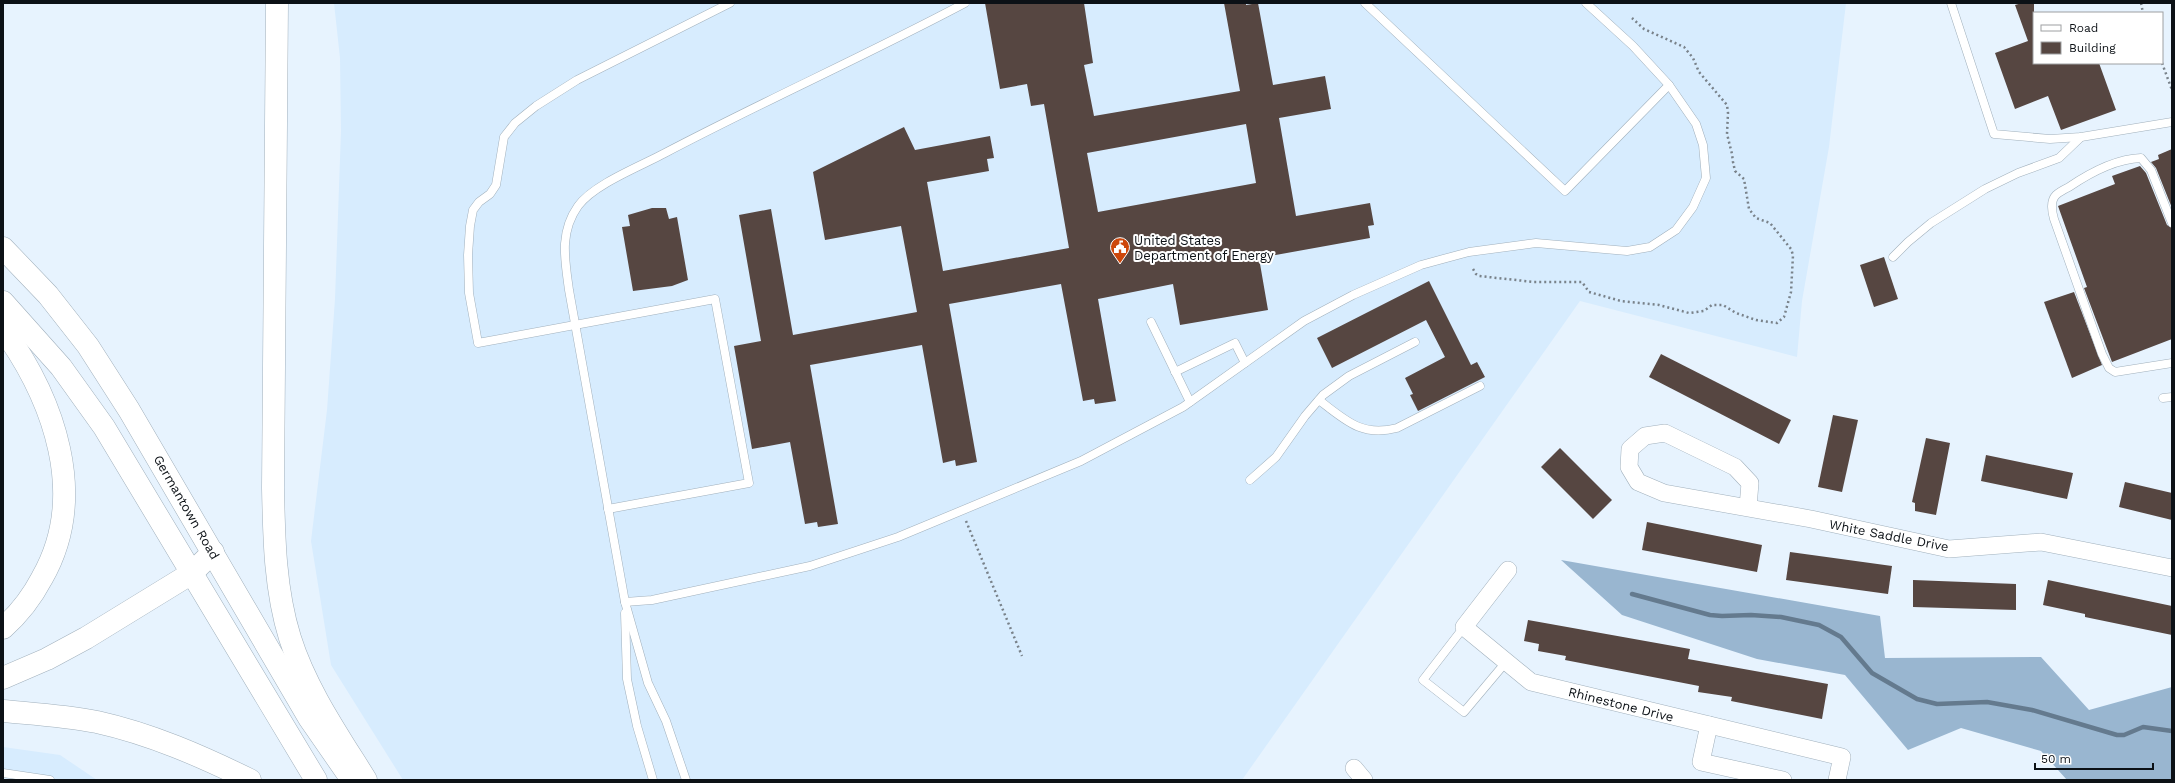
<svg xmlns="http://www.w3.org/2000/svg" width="2175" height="783" viewBox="0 0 2175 783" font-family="'Work Sans',sans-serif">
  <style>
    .built { fill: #d7ecfe }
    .forest { fill: #99b6d0 }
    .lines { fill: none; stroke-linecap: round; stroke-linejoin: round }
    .stream { stroke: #647a8e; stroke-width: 4.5 }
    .building { fill: #564641; fill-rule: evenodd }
    .lane-casing { stroke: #a1b0bc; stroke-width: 9 }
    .street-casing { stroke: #a1b0bc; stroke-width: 18 }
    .primary-casing { stroke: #a1b0bc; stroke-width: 23 }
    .highway-casing { stroke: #a1b0bc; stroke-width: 23 }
    .path { stroke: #79828a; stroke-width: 2.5; stroke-dasharray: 2 3; stroke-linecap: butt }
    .lane { stroke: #fff; stroke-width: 8 }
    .street { stroke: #fff; stroke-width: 17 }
    .primary { stroke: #fff; stroke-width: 22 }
    .highway { stroke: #fff; stroke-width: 22 }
    .labels { text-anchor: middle; stroke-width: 4; stroke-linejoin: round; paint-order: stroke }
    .poi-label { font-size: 13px; fill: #0c1116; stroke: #fff; text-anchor: start }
    .street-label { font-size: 13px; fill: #0c1116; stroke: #fff }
  </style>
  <rect width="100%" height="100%" fill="#e7f3fe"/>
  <g class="built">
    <polygon points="334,3 1846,3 1829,147 1802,301 1797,357 1580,301 1242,780 403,780 331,665 311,541 327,410 335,299 341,131 340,58"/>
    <polygon points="3,747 60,755 97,780 3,780"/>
  </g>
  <polygon class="forest" points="1561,560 1880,616 1885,658 2041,657 2089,710 2172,687 2172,780 2067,780 2041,751 1961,728 1908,750 1845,675 1757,659 1622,615"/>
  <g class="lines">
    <polyline class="stream" points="1632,594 1710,615 1722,616 1751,615 1781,617 1819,625 1841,637 1872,673 1917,699 1937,704 1987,702 2032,710 2117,735 2124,735 2143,727 2172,731"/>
  </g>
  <g class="building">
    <path d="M985 3H1084L1093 63 1084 65 1094 116 1240 91 1224 3H1246V5L1258 3 1273 85 1325 76 1331 109 1279 118 1296 216 1370 203 1374 225 1368 226 1370 238 1259 258 1268 310 1180 325 1173 284 1098 299 1116 401 1095 404 1094 399 1083 401 1061 284 949 304 977 462 956 466 955 460 943 463 922 345 810 365 838 524 818 527 817 522 805 524 790 442 752 449 734 346 761 341 739 215 771 209 793 335 917 312 901 226 825 240 813 172 904 127 915 150 990 136 994 158 987 159 989 171 927 182 943 271 1069 248 1044 104 1031 106 1027 84 1000 89ZM1246 124 1256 183 1098 212 1087 153Z"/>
    <polygon points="2022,3 2034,3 2034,63 2099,63 2116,110 2061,130 2048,96 2015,109 1995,53 2028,41 2015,5"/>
    <polygon points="2172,149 2172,208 2156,168 2151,162 2159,159 2158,155"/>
    <polygon points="2140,166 2146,173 2167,225 2172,228 2172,339 2112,362 2084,288 2087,287 2058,206 2115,184 2112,176"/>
    <polygon points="652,208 666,208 669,219 677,217 688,280 672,286 633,291 622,227 630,226 628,215"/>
    <polygon points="1884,257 1898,299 1874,307 1860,265"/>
    <polygon points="1429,281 1471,365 1477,362 1485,377 1418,411 1410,395 1413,394 1405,378 1445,357 1426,320 1332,368 1317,338"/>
    <polygon points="2074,292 2102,365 2072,378 2044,302"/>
    <polygon points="1661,354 1791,420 1779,444 1649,377"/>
    <polygon points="1833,415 1858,420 1842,492 1818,487"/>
    <polygon points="1926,438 1950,443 1936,515 1915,511 1915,503 1912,502"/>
    <polygon points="1560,448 1612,500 1593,519 1541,467"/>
    <polygon points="1986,455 2073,473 2067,499 1981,481"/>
    <polygon points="2125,482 2172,493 2172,520 2119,507"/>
    <polygon points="1647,522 1762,545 1757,572 1642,550"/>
    <polygon points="1790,552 1892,566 1888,594 1786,580"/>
    <polygon points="1913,580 2016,584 2016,610 1913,607"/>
    <polygon points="2048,580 2172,606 2172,635 2085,617 2085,614 2043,605"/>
    <polygon points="1528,620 1690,649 1688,659 1828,684 1822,719 1731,701 1732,697 1698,692 1699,686 1565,660 1566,656 1538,651 1539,644 1524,641"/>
  </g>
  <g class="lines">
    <defs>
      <g id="lane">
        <polyline points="1365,3 1565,191 1669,85"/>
        <polyline points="1951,3 1994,134 2050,139 2081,137 2172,122"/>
        <path d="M2172 223 2151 170 2141 158C2115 159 2091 172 2069 187 2065 189 2059 192 2056 195 2050 201 2052 212 2054 219L2102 354 2109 368 2115 372 2172 363"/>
        <polyline points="1893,257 1908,242 1931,223 1985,189 2018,173 2059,158 2081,137"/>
        <polyline points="1151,322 1190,402"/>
        <polyline points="1175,372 1235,343 1245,363"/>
        <polyline points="2163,398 2172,397"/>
        <path d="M1319 400C1346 421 1362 437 1397 428L1480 386"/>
        <polyline points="1250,480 1276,457 1305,416 1323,395 1349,376 1415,342"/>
        <polyline points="608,509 749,483 715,299 478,343 469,293 468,255 470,226 473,210 479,202 490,194 496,185 504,137 515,123 536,106 577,80 730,3"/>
        <polyline points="625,602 652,600 810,566 898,537 1081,461 1183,407 1304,321 1353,295 1421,265 1469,252 1536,243 1627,251 1650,247 1676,230 1693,207 1706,178 1703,145 1696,124 1669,85 1633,46 1586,3"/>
        <polyline points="625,613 627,679 637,726 653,780"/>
        <polyline points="1464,627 1423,680 1464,712 1506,662"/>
        <polyline points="3,773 50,780"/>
        <path d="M686 780 666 721 648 683 625 602 569 290C565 260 559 233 578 206 594 184 641 166 665 153 764 101 867 55 965 3"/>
      </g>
      <g id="street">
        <polyline points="1748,507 1750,483 1735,467 1665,433 1645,436 1630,449 1629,467 1638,482 1664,493 1811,519 1949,549 2041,542 2172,568"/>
        <polyline points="1508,570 1464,627 1531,682 1842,757 1837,780"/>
        <polyline points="1709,725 1701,762 1783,780"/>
        <polyline points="1354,768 1364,780"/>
      </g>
      <g id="primary">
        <polyline points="3,248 48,295 88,346 129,410 309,718 352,780"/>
        <polyline points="3,302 61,367 104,427 316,780"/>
      </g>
      <g id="highway">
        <path d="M277 3 273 488C274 539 275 590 290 638 306 689 338 735 366 780"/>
        <path d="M3 329C54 400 89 496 42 578 32 597 19 614 3 628"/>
        <polyline points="3,678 47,659 86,638 192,573 213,552"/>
        <path d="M3 711C34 714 66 716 97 722 151 734 201 756 250 780"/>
      </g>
    </defs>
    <use href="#lane" class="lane-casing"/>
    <use href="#street" class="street-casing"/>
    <use href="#primary" class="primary-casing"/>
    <use href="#highway" class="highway-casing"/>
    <g class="path">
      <polyline points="2141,3 2143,13"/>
      <polyline points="2162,63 2172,90"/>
      <polyline points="1473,269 1476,274 1479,276 1534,282 1582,282 1589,292 1621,301 1659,305 1689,313 1704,311 1712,305 1723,305 1736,313 1756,320 1777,323 1784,317 1791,292 1793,255 1791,249 1770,223 1756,218 1749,209 1744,179 1735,171 1733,162 1732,154 1727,134 1728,113 1727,105 1699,72 1693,58 1684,47 1644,29 1632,18"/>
      <polyline points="966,521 1022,656"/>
    </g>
    <use href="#lane" class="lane"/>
    <use href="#street" class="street"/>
    <use href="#primary" class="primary"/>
    <use href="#highway" class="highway"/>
  </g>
  <defs>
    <symbol id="civic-pin" viewBox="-11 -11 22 30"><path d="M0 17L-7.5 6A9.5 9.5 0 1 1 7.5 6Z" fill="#cd470b" stroke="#fff"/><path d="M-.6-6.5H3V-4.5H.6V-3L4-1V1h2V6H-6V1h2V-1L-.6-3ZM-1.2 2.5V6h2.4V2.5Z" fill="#fff"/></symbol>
  </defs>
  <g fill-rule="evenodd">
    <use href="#civic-pin" x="1109" y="236" width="22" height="30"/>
  </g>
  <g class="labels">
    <g class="poi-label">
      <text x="1134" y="245">United States<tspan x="1134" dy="15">Department of Energy</tspan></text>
    </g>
    <g class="street-label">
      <text transform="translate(187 507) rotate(60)" y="5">Germantown Road</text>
      <text transform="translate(1889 535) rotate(11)" y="5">White Saddle Drive</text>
      <text transform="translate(1621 704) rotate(14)" y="5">Rhinestone Drive</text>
    </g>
  </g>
  <rect width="2175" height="783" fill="none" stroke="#0c1116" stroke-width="8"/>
  <rect x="2033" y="12" width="130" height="52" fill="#ffffff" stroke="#9ea0a2"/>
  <rect x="2041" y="25" width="20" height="6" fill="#ffffff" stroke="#9ea0a2"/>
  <text x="2069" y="32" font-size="12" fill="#0c1116">Road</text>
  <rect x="2041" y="42" width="20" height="12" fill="#564641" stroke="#9ea0a2"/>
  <text x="2069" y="52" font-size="12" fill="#0c1116">Building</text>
  <path d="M2035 763v6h118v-6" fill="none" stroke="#0c1116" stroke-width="2"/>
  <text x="2041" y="763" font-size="12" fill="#0c1116" stroke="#ffffff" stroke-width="3" paint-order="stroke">50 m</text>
</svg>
